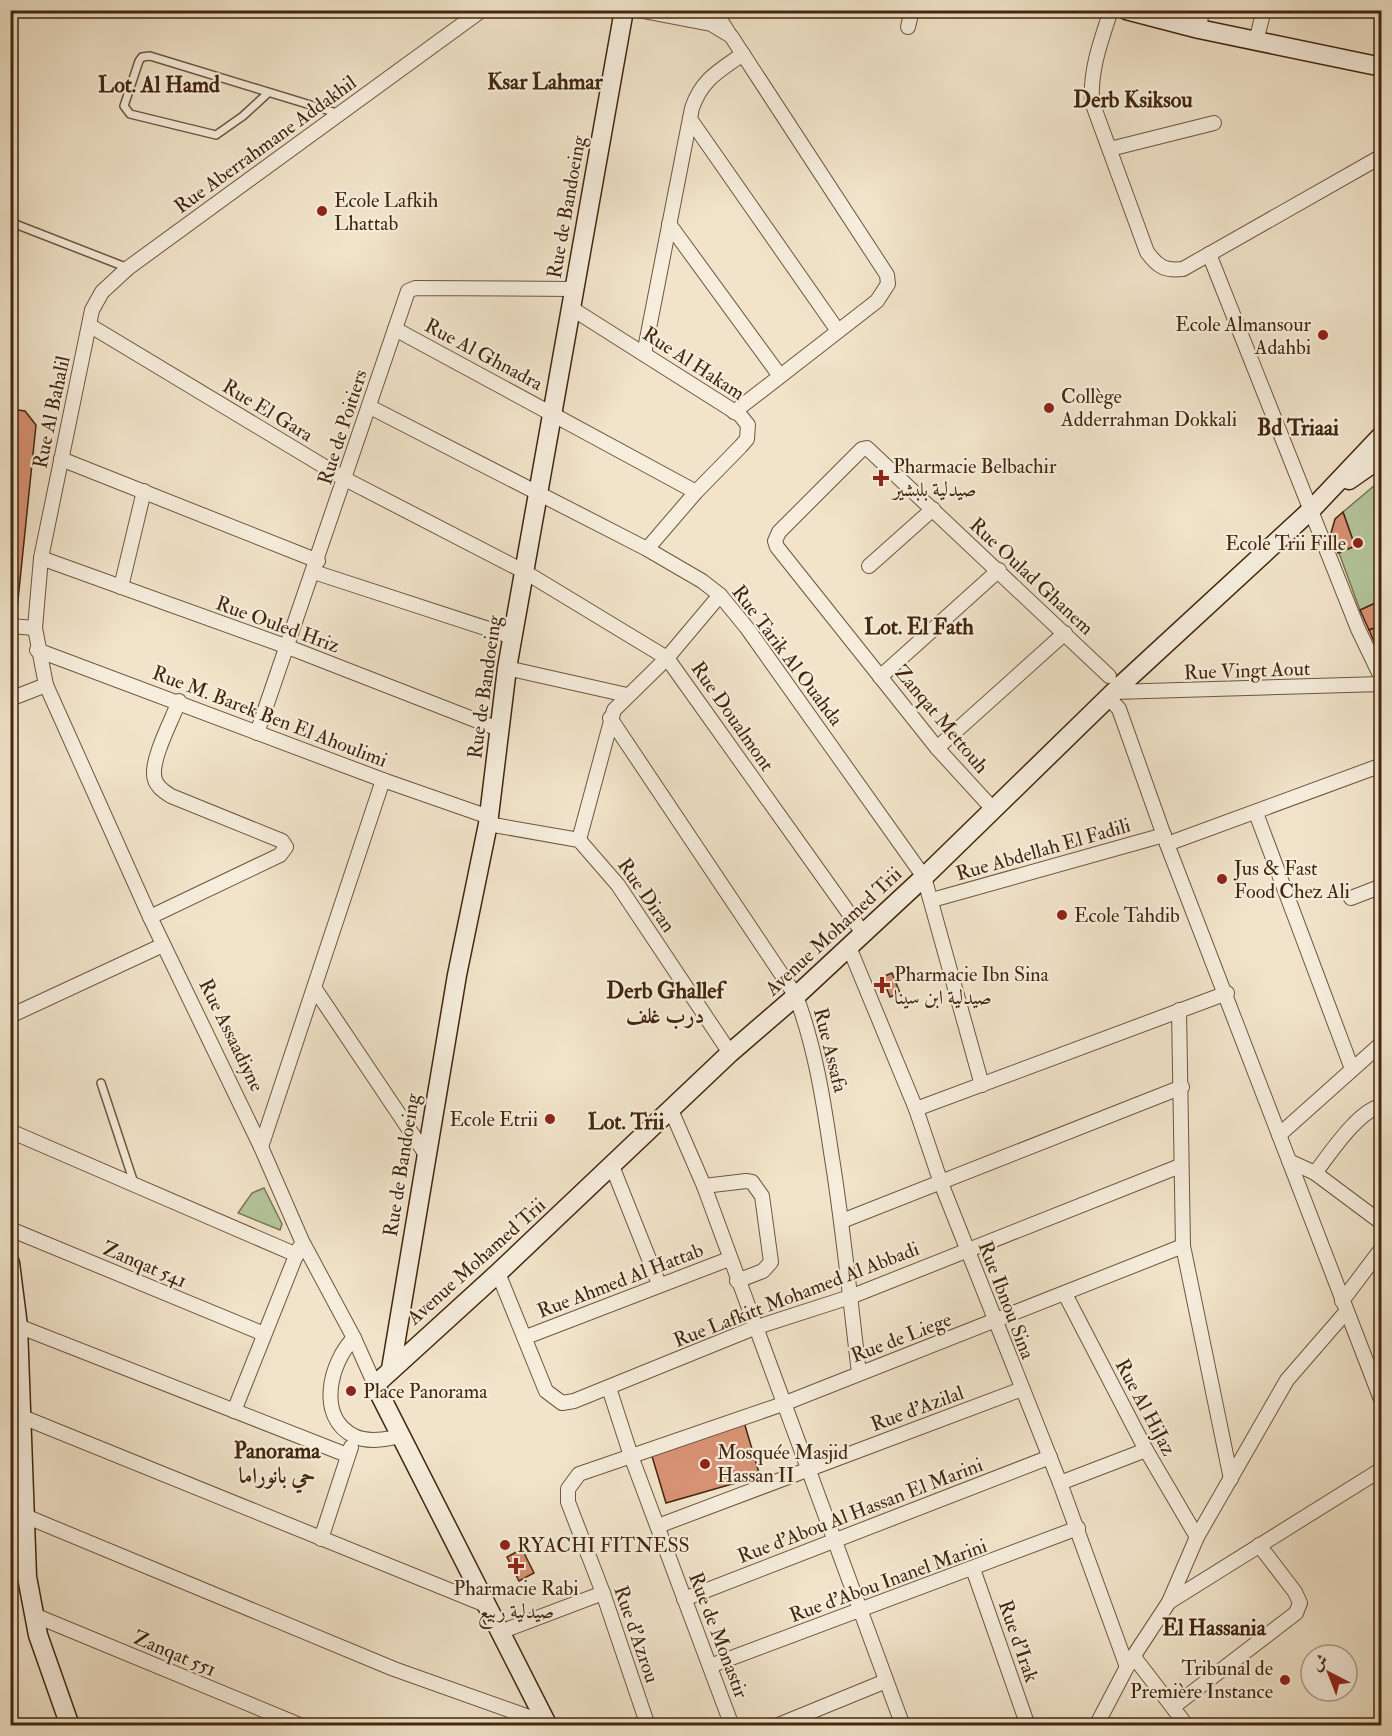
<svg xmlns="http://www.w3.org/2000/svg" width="1392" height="1736" viewBox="0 0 1392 1736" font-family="'IM FELL Double Pica',Amiri,serif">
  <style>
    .green { fill: #b4c59b; stroke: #7b7654; stroke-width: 1.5 }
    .building { fill: #d89274; stroke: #42260e; stroke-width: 1.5 }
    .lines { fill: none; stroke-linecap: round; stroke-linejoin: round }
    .lane-casing { stroke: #6e563d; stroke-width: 10 }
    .street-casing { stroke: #6e563d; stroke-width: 16 }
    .secondary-casing { stroke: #42260e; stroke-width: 21 }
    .path { stroke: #42260e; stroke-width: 3; stroke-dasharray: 1.5 3; stroke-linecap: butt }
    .lane { stroke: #f6eddd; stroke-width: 7 }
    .street { stroke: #f6eddd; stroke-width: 14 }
    .secondary { stroke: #f6eddd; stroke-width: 18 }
    .poi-dot { fill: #8f2418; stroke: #f6eddd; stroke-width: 2 }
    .labels { text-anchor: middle; stroke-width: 4.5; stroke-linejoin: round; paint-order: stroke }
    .street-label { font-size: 20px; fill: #42260e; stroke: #f6eddd }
    .poi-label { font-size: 20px; fill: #42260e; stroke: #f6eddd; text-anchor: start }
    .quarter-label { font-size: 22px; font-weight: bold; fill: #42260e; stroke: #f6eddd }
  </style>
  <rect width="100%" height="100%" fill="#f1e4ca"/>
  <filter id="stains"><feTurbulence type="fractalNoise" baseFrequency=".00333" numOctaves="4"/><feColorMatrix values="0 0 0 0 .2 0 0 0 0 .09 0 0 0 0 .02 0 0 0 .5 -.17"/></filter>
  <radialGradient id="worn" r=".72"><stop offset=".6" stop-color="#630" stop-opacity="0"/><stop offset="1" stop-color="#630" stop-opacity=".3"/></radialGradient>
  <g class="green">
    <polygon points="1375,485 1381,493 1381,600 1360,610 1339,553 1355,546 1343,512"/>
    <polygon points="264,1188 282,1224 280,1230 238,1213 252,1193"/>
  </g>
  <g class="building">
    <polygon points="10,409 25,411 36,425 16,619 10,618"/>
    <polygon points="1343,512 1355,546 1338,553 1331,533 1335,519"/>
    <polygon points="1382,600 1382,625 1369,630 1360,610"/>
    <polygon points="1382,625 1382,644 1376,646 1369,630"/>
    <polygon points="892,973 900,993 890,997 882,977"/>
    <polygon points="744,1422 760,1476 666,1503 651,1453"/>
    <polygon points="522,1549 534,1573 519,1581 507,1557"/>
  </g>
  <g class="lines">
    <defs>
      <g id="lane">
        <polyline points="268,93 243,116 216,135 130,114 124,106 139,61 142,57 150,56 340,114"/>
        <polyline points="10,222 128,268"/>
        <polyline points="101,1083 134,1183"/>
      </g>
      <g id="street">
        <polyline points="638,10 711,24 731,36 887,275 888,284 877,301 734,412"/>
        <polyline points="714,10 728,32"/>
        <path d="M1111 10C1101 41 1090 69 1092 102L1147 252C1158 267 1165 271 1183 269L1382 156"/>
        <polyline points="908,27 912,10"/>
        <polyline points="1199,29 1202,10"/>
        <polyline points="1256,41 1264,10"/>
        <polyline points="690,119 838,331"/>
        <polyline points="1110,149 1214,123"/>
        <polyline points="669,224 780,376"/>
        <polyline points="1209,254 1358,629 1382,679"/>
        <polyline points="571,308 740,415 748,425 747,439 741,446 696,492 647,549"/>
        <polyline points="89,325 345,479 525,572 667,658 863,933"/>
        <polyline points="395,329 696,492"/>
        <path d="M644 354 692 108C702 79 719 71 743 54"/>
        <polyline points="370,407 647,549 702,581 720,595 747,628 924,877 982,1085"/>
        <polyline points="61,459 318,561"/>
        <polyline points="41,558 288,647 501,730"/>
        <polyline points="869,566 933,509"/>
        <polyline points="314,572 513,637"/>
        <polyline points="121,587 144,491"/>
        <polyline points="10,626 35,628"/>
        <polyline points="37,650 383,780 489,817"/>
        <polyline points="507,668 627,695"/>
        <polyline points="880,677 999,570"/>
        <polyline points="1114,692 1382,684"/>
        <polyline points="1109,698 1119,709 1167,844 1382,1402"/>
        <polyline points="10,699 46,685"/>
        <path d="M610 718 796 996C815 1047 823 1098 831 1152 843 1225 850 1299 859 1373"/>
        <polyline points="257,733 408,291 415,288 574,289"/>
        <polyline points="937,748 1065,633"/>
        <polyline points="992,808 937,748 777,547 775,541 779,532 862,449 867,448 1109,676"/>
        <polyline points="1256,813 1352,1069"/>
        <polyline points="488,824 579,840 618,885 730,1053"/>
        <polyline points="579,840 614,710 667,658 720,595"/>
        <polyline points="1167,844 1382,765"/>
        <polyline points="1351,898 1382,886"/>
        <polyline points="932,900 1164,835"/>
        <path d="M150 917 280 855 286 847 282 841 171 796C163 791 154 785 154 774 153 755 172 720 179 701"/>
        <polyline points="849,947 916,1109 941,1183 1060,1483 1127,1667"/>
        <polyline points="315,989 425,1153"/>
        <polyline points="1179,1010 1183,1246 1231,1479"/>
        <polyline points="10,1016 163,945"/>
        <polyline points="916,1109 1227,993"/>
        <polyline points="671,1110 704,1186 903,1726"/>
        <polyline points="10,1131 297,1255"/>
        <polyline points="1279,1135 1382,1043"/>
        <polyline points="261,1147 383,780"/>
        <polyline points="1289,1161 1315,1173 1382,1223"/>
        <polyline points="612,1166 659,1284"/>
        <path d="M1315 1173C1329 1155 1359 1109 1382 1106"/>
        <polyline points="704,1186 746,1181 752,1182 762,1196 771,1262 763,1271 737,1281"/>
        <polyline points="842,1221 1182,1087"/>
        <polyline points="10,1229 264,1334"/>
        <polyline points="498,1273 546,1391 562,1403 574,1401 754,1328 850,1297 1180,1166"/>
        <polyline points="1065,1294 1146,1450 1197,1537"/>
        <polyline points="1342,1301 1382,1248"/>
        <polyline points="18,1326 347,1455"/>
        <polyline points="526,1337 729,1259"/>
        <path d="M354 1338C330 1362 316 1417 354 1436 368 1443 387 1439 401 1436"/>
        <polyline points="375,1385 354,1338 302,1241 261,1147 150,917 46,685 35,628 41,558 92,310 102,292 128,268 482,10"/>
        <polyline points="609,1388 631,1456 732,1726"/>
        <polyline points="234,1411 299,1248"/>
        <polyline points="20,1416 486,1605"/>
        <polyline points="1060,1483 1146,1450"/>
        <polyline points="25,1516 394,1669 546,1723"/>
        <polyline points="658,1526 1022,1389"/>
        <polyline points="321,1539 351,1447"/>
        <polyline points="973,1569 1028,1726"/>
        <polyline points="684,1599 1050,1457"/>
        <polyline points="1169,1602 1382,1469"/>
        <polyline points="34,1615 302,1726"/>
        <polyline points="500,1632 603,1593"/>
        <polyline points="1134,1657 1187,1726"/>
        <polyline points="710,1666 1078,1528"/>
        <polyline points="1173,1707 1296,1613 1300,1603 1295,1592 1259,1545"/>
        <polyline points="648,1726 603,1593 568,1502 568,1489 579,1474 783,1404 1183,1246"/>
        <polyline points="776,1726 886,1681"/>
        <polyline points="1096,1726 1129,1663 1169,1602 1197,1537 1287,1380 1346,1312"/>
      </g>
      <g id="secondary">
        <polyline points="1126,10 1199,29 1382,67"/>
        <polyline points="1349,480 1382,457"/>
        <polyline points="10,1263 18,1326 27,1577 38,1635 70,1726"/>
        <polyline points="391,1369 457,975 488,824 507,668 624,10"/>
        <polyline points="548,1726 375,1385 498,1273 730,1053 796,996 924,877 1120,686 1311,510 1382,435"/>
      </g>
    </defs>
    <use href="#lane" class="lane-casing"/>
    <use href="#street" class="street-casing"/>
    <use href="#secondary" class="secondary-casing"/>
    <polyline class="path" points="10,1718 12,1726"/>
    <use href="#lane" class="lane"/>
    <use href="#street" class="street"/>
    <use href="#secondary" class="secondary"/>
  </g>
  <g class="poi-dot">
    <circle cx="322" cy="211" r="6"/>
    <circle cx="1323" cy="335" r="6"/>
    <circle cx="1049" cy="408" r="6"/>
    <path d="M878 469h6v6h6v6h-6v6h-6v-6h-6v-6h6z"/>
    <circle cx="1358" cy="543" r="6"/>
    <circle cx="1222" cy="879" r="6"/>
    <circle cx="1062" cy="915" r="6"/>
    <path d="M879 976h6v6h6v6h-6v6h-6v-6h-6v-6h6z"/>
    <circle cx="550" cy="1119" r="6"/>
    <circle cx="351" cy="1391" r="6"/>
    <circle cx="705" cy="1464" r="6"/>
    <circle cx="505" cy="1545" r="6"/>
    <path d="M513 1557h6v6h6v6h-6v6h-6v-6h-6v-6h6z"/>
    <circle cx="1285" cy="1680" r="6"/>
  </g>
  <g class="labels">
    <g class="street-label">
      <text transform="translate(265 144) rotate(-36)" y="7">Rue Aberrahmane Addakhil</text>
      <text transform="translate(566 207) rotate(-80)" y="7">Rue de Bandoeing</text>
      <text transform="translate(484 354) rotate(28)" y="7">Rue Al Ghnadra</text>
      <text transform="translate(694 363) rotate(33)" y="7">Rue Al Hakam</text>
      <text transform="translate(268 410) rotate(31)" y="7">Rue El Gara</text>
      <text transform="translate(51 412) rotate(-78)" y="7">Rue Al Bahalil</text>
      <text transform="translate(342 427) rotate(-72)" y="7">Rue de Poitiers</text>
      <text transform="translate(1032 576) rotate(43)" y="7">Rue Oulad Ghanem</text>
      <text transform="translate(278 624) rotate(20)" y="7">Rue Ouled Hriz</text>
      <text transform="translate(788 655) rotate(53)" y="7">Rue Tarik Al Ouahda</text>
      <text transform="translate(1247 670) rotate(-2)" y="7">Rue Vingt Aout</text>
      <text transform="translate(484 687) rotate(-82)" y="7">Rue de Bandoeing</text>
      <text transform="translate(270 716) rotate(21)" y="7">Rue M. Barek Ben El Ahoulimi</text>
      <text transform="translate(733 716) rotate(55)" y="7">Rue Doualmont</text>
      <text transform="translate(942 719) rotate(50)" y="7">Zanqat Mettouh</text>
      <text transform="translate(1043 849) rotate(-16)" y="7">Rue Abdellah El Fadili</text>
      <text transform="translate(647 895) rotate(55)" y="7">Rue Diran</text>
      <text transform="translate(833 931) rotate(-43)" y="7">Avenue Mohamed Trii</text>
      <text transform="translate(232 1035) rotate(64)" y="7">Rue Assaadiyne</text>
      <text transform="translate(831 1050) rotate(76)" y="7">Rue Assafa</text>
      <text transform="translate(401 1165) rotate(-81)" y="7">Rue de Bandoeing</text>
      <text transform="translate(476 1261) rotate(-42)" y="7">Avenue Mohamed Trii</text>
      <text transform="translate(145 1264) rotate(23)" y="7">Zanqat 541</text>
      <text transform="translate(620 1280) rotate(-21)" y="7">Rue Ahmed Al Hattab</text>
      <text transform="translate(796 1294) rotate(-21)" y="7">Rue Lafkitt Mohamed Al Abbadi</text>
      <text transform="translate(1007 1300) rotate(69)" y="7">Rue Ibnou Sina</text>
      <text transform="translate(901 1337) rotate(-21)" y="7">Rue de Liege</text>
      <text transform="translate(1146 1407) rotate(62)" y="7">Rue Al HiJaz</text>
      <text transform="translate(917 1408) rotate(-20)" y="7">Rue d'Azilal</text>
      <text transform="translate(860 1510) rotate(-21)" y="7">Rue d'Abou Al Hassan El Marini</text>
      <text transform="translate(888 1580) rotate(-20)" y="7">Rue d'Abou Inanel Marini</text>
      <text transform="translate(637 1634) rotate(71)" y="7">Rue d'Azrou</text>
      <text transform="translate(719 1635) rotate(69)" y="7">Rue de Monastir</text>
      <text transform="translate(1019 1641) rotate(71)" y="7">Rue d'Irak</text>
      <text transform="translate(175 1653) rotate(23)" y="7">Zanqat 551</text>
    </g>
    <g class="poi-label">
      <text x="334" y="207">Ecole Lafkih<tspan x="334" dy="23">Lhattab</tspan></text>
      <text x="1311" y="331" text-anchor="end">Ecole Almansour<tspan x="1311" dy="23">Adahbi</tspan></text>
      <text x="1061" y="403">Collège<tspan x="1061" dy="23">Adderrahman Dokkali</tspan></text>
      <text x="893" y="473">Pharmacie Belbachir<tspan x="893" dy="23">صيدلية بلبشير</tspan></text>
      <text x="1346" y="550" text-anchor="end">Ecole Trii Fille</text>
      <text x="1234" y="875">Jus &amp; Fast<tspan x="1234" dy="23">Food Chez Ali</tspan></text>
      <text x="1074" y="922">Ecole Tahdib</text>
      <text x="894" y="981">Pharmacie Ibn Sina<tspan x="894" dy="23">صيدلية ابن سينا</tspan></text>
      <text x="538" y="1126" text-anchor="end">Ecole Etrii</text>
      <text x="363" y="1398">Place Panorama</text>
      <text x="717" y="1459">Mosquée Masjid<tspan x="717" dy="23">Hassan II</tspan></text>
      <text x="517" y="1552">RYACHI FITNESS</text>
      <text x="516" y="1595" text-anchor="middle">Pharmacie Rabi<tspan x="516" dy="23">صيدلية ربيع</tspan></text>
      <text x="1273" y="1675" text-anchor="end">Tribunal de<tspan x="1273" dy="23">Première Instance</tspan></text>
    </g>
    <g class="quarter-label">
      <text x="545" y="89">Ksar Lahmar</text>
      <text x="159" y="92">Lot. Al Hamd</text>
      <text x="1133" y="107">Derb Ksiksou</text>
      <text x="1298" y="435">Bd Triaai</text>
      <text x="919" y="634">Lot. El Fath</text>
      <text x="665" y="998">Derb Ghallef<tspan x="665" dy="25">درب غلف</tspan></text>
      <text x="626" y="1129">Lot. Trii</text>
      <text x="277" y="1458">Panorama<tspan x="277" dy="25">حي بانوراما</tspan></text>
      <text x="1214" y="1635">El Hassania</text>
    </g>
  </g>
  <rect width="1392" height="1736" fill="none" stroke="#f1e4ca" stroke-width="36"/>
  <rect x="12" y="12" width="1368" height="1712" fill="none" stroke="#42260e" stroke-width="3"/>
  <rect x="18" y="18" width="1356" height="1700" fill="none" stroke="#42260e" stroke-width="1.5"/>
  <g transform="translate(1329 1673) rotate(318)"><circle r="28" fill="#f6eddd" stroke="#ae9d8a" stroke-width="1.5"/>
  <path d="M0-4.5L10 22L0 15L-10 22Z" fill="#8f2418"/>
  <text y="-9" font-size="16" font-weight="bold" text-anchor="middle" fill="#42260e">ش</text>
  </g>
  <rect width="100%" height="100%" filter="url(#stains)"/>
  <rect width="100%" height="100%" fill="url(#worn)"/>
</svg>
